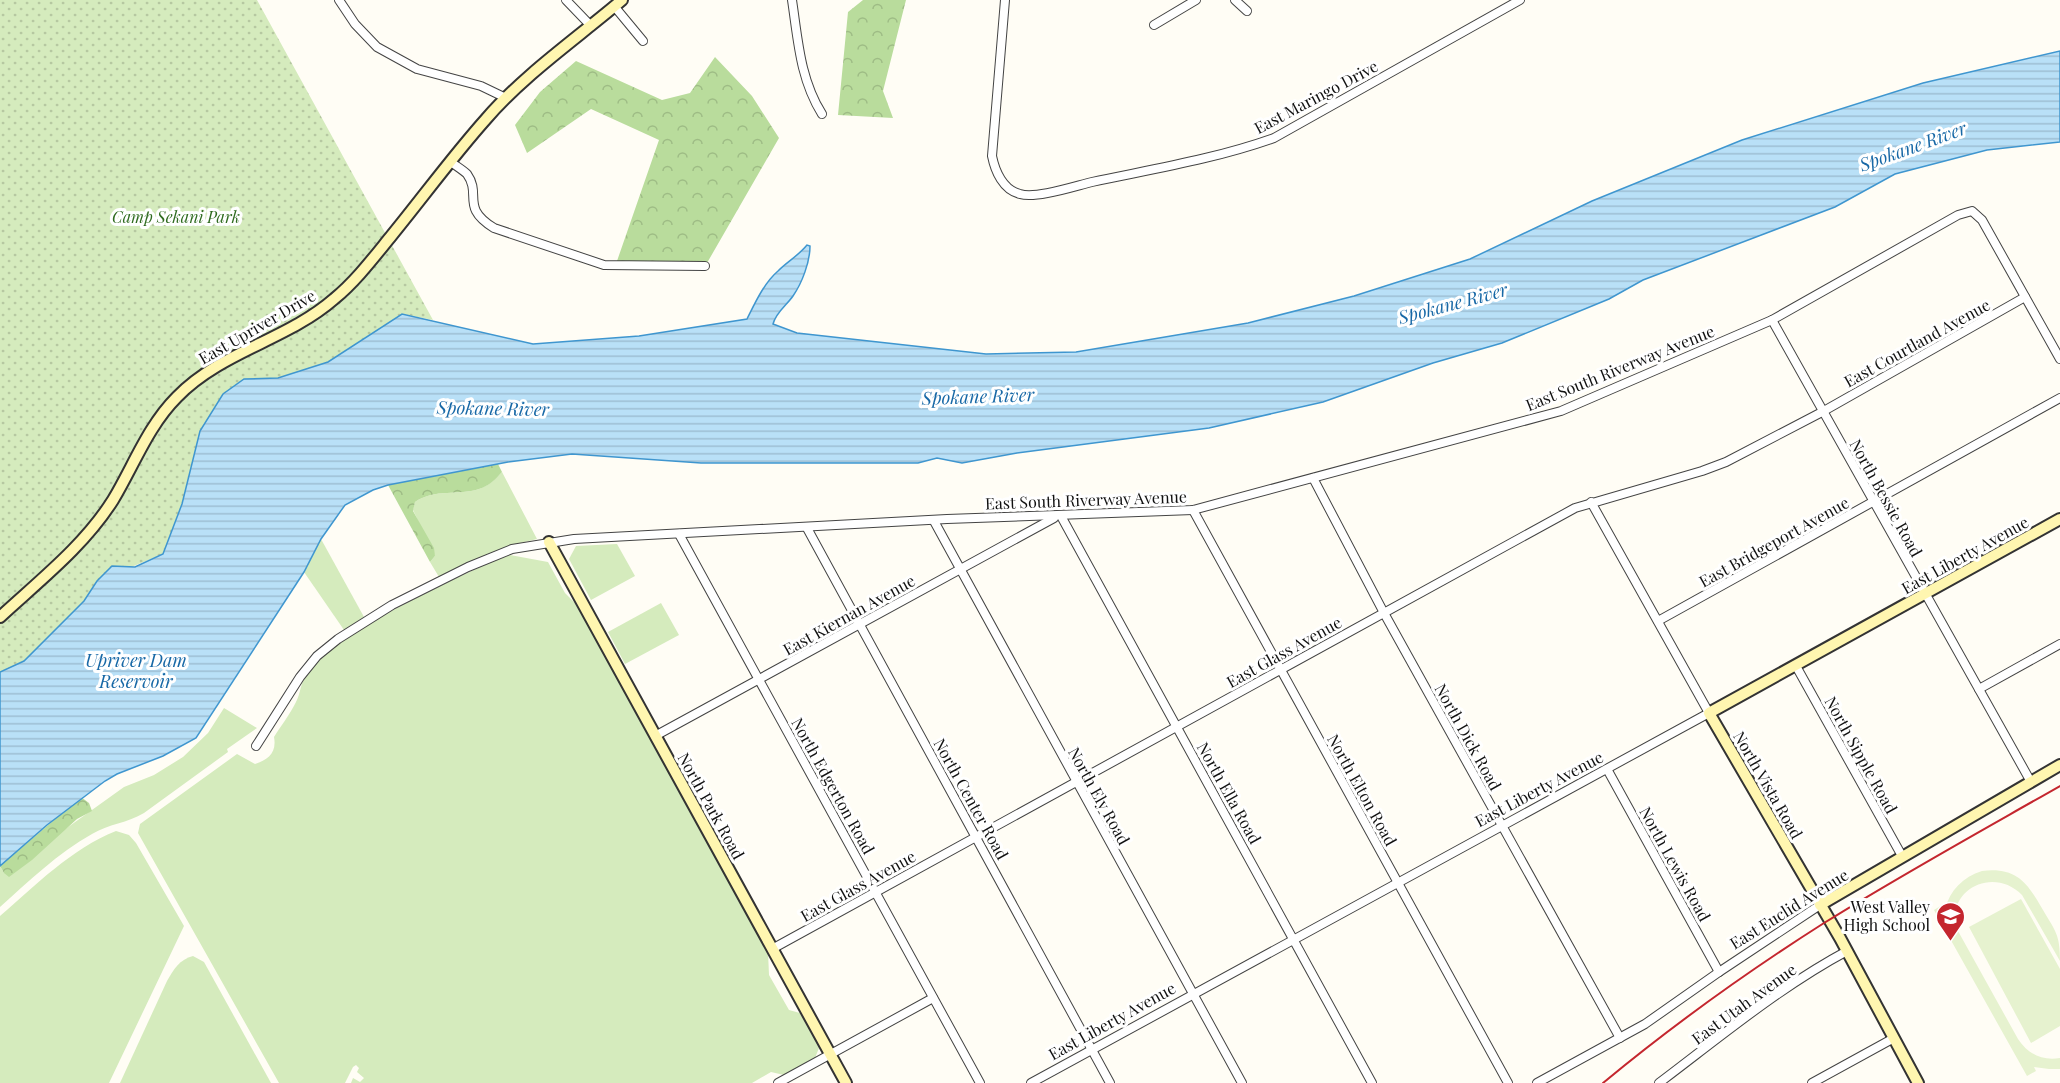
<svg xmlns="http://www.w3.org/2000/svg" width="2060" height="1083" viewBox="0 0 2060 1083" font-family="'Playfair Display',serif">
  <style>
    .grass { fill: #d5ebbd }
    .forest { fill: url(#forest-crowns) }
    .park { fill: url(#park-dots) }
    .pitch { fill: #e6f2cf }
    .water { fill: url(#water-rules); stroke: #3f96cf; stroke-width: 1.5 }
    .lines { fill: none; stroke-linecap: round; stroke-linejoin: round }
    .street-casing { stroke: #444; stroke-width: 10 }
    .secondary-casing { stroke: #333; stroke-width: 14 }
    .street { stroke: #fff; stroke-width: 8 }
    .secondary { stroke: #fff6b0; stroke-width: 10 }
    .rail { stroke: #c4262e; stroke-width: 2 }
    .labels { text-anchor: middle; stroke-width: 6; stroke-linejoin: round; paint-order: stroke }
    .street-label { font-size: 16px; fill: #111; stroke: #fff }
    .park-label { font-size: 16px; font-style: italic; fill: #2f6b1f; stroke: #fff }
    .poi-label { font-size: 16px; fill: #111; stroke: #fff; text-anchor: end }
    .water-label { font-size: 18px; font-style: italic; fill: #1768a6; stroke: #fff }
  </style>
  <defs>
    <pattern id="forest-crowns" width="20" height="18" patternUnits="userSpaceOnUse" patternTransform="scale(1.5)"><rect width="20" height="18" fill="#b9dc9c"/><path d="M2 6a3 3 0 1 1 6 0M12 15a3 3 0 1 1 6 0" fill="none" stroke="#9ebc85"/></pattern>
    <pattern id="park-dots" width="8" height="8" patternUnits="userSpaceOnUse" patternTransform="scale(1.5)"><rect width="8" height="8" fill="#d5ebbd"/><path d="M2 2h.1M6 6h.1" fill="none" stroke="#b6c8a1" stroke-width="1.8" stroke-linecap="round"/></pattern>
    <pattern id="water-rules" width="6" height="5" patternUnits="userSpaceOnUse" patternTransform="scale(1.5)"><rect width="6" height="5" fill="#b9e0f7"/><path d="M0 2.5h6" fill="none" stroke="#9ebfd3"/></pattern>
  </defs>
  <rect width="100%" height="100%" fill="#fffdf5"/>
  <g class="grass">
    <path d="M502 472 537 539 508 546 439 577 430 562 435 556 413 510 415 502C436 488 458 496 479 489 488 486 496 479 502 472Z"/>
    <polygon points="321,539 364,617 344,630 304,572"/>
    <polygon points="617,544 635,576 591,600 569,559 576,546"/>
    <path d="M510 555 548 562 565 593 581 609 768 952 769 975 789 1010 800 1013 818 1042 819 1048 815 1058 784 1075 771 1072 752 1083H351L353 1078 360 1082 364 1078 357 1072 359 1068 356 1065 353 1067 345 1083H279L138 833 140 824 237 754 255 764C268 760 277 753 274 737 281 726 290 714 296 702 301 693 300 682 308 673 336 637 382 616 422 595 451 581 479 566 510 555Z"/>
    <polygon points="661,603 679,635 625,664 608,632"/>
    <path d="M224 708 257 728 227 749 228 752 144 813C128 823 108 824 92 834 58 853 29 881 0 907V866L4 873 124 787 154 775 183 757 208 733Z"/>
    <path d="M116 831 129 835 136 843 184 926 109 1083H0V916C36 885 71 849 116 831Z"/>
    <path d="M193 956 204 962 271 1083H120L167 981C173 970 180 959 193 956Z"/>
  </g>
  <g class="forest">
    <polygon points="863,0 906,0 883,91 893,118 838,115 848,12"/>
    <polygon points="715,57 752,96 779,138 707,263 617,261 659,140 591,109 527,153 515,125 540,92 576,61 662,100 690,93"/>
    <path d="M498 464 502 472C496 479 489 486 479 489 458 496 436 488 415 502L413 511 434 548 435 556 430 562 388 485Z"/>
    <polygon points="81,797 89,803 92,811 77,819 32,860 9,877 4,873 0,866"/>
  </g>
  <polygon class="park" points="0,0 257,0 433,320 402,314 328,362 278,378 244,379 182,504 163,554 97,581 84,601 24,661 0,672"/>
  <g class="pitch">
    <path d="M1982 871C2016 867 2027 882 2043 910 2056 932 2060 935 2060 961L2022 895C1993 865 1943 891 1958 931L2018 1039C2028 1054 2042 1061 2060 1058V1069H2049L2034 1067 2036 1071 2027 1076 1934 910 1942 905 1945 909C1950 890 1963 877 1982 871Z"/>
    <polygon points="2021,899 2060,969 2060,1026 2031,1043 1969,927"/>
  </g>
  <path class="water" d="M2060 51V142L1987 150 1895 174 1835 207 1643 280 1609 299 1502 343 1433 363 1323 402 1209 428 1017 453 962 463 937 458 918 463H701L572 454 508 462 388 485 373 490 345 505 321 539 304 572 196 738 163 756 117 774 105 781 47 825 0 866V672L24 661 84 601 97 581 112 566 135 567 163 554 182 504 200 431 223 394 244 379 278 378 328 362 402 314 533 344 639 336 747 319C755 303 764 283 778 271 788 261 798 256 807 245L810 246C810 262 802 283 793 296 786 306 776 312 773 324L797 333 986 354 1076 352 1248 323 1354 296 1470 259 1592 201 1742 140 1923 83Z"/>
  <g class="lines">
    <defs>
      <g id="street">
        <polyline points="339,0 355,24 377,47 417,69 481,86 506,98"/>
        <polyline points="566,0 591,26"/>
        <path d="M792 0C798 40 800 79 822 114"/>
        <path d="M1005 0 992 156C995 171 1003 190 1020 194 1036 199 1075 186 1092 182 1153 169 1215 159 1274 138L1520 0"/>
        <polyline points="1235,0 1247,11"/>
        <polyline points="614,6 643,41"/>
        <polyline points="1154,25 1196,0"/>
        <path d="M451 162C456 166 463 170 467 174 482 195 460 207 494 228L604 265 705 266"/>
        <polyline points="1772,320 2031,782"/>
        <polyline points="1313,478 1384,613 1620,1038"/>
        <polyline points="1193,510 1508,1083"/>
        <polyline points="1061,516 1372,1083"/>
        <polyline points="934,521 1242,1083"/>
        <polyline points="807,528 1110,1083"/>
        <polyline points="679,534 980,1083"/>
        <polyline points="1658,621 2060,398"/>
        <polyline points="1796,666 1902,856"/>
        <polyline points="1979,689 2060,644"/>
        <polyline points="655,736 1054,518"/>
        <polyline points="256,746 300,677 317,656 338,639 392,605 468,567 512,549 574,539 947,519 1193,510 1561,411 1772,320 1958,215 1972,211 1982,220 2060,359"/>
        <polyline points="1607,769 1719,972"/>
        <polyline points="772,949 1575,508 1702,471 1726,462 1822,412 2025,297"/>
        <polyline points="778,1083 933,998"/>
        <polyline points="1031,1083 1709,713 1591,502"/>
        <polyline points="1537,1083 1645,1024 1719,972 1820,905"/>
        <path d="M1659 1083C1720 1037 1780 987 1847 951"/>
        <polyline points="1812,1083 1894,1038"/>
      </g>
      <g id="secondary">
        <polyline points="549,542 846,1083"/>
        <path d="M0 617C40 580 84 546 113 500 134 465 148 426 177 397 222 351 287 340 334 299 356 281 374 257 392 235 423 197 453 156 486 119 525 74 576 39 622 0"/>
        <polyline points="1820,905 2060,765"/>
        <polyline points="1918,1083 1840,938 1709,713 2060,519"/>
      </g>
    </defs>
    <use href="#street" class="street-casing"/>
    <use href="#secondary" class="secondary-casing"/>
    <use href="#street" class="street"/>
    <use href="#secondary" class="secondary"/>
    <path class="rail" d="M1603 1083C1673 1025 1747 972 1824 923 1901 875 1981 831 2060 786"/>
  </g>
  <defs>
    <symbol id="school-pin" viewBox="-11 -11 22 30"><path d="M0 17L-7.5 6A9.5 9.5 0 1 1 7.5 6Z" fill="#c4262e" stroke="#fff"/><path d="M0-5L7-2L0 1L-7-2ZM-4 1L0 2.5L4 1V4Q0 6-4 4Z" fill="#fff"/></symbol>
  </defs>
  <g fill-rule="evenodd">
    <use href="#school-pin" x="1934" y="900" width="33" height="45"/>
  </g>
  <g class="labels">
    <g class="street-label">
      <text transform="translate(1316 97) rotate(-28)" y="6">East Maringo Drive</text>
      <text transform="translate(257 327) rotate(-30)" y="6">East Upriver Drive</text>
      <text transform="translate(1917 343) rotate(-29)" y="6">East Courtland Avenue</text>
      <text transform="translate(1620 368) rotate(-22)" y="6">East South Riverway Avenue</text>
      <text transform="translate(1886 498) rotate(61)" y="6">North Bessie Road</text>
      <text transform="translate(1086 500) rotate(-2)" y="6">East South Riverway Avenue</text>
      <text transform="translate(1774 542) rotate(-29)" y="6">East Bridgeport Avenue</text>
      <text transform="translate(1965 555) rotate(-29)" y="6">East Liberty Avenue</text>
      <text transform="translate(849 615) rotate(-29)" y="6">East Kiernan Avenue</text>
      <text transform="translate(1284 652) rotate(-29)" y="6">East Glass Avenue</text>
      <text transform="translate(1468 737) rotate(61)" y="6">North Dick Road</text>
      <text transform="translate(1861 755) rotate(61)" y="6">North Sipple Road</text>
      <text transform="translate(1768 785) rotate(60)" y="6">North Vista Road</text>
      <text transform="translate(833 786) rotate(61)" y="6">North Edgerton Road</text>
      <text transform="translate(1539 789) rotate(-28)" y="6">East Liberty Avenue</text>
      <text transform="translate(1362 790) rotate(61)" y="6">North Elton Road</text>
      <text transform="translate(1229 793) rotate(61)" y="6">North Ella Road</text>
      <text transform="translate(1099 796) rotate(61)" y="6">North Ely Road</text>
      <text transform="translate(971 799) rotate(61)" y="6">North Center Road</text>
      <text transform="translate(711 806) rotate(61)" y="6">North Park Road</text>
      <text transform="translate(1675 864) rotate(61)" y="6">North Lewis Road</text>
      <text transform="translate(858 886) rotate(-29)" y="6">East Glass Avenue</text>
      <text transform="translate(1789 909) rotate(-32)" y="6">East Euclid Avenue</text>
      <text transform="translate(1744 1004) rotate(-36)" y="6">East Utah Avenue</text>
      <text transform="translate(1112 1021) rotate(-29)" y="6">East Liberty Avenue</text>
    </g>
    <g class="park-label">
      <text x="176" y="223">Camp Sekani Park</text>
    </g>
    <g class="poi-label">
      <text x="1930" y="913">West Valley<tspan x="1930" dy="18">High School</tspan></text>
    </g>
    <g class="water-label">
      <text transform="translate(1913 147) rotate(-20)" y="6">Spokane River</text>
      <text transform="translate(1453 304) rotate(-15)" y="6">Spokane River</text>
      <text transform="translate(978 397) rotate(-2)" y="6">Spokane River</text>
      <text transform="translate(493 409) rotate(1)" y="6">Spokane River</text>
      <text x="136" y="667">Upriver Dam<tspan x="136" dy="21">Reservoir</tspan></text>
    </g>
  </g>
</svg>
